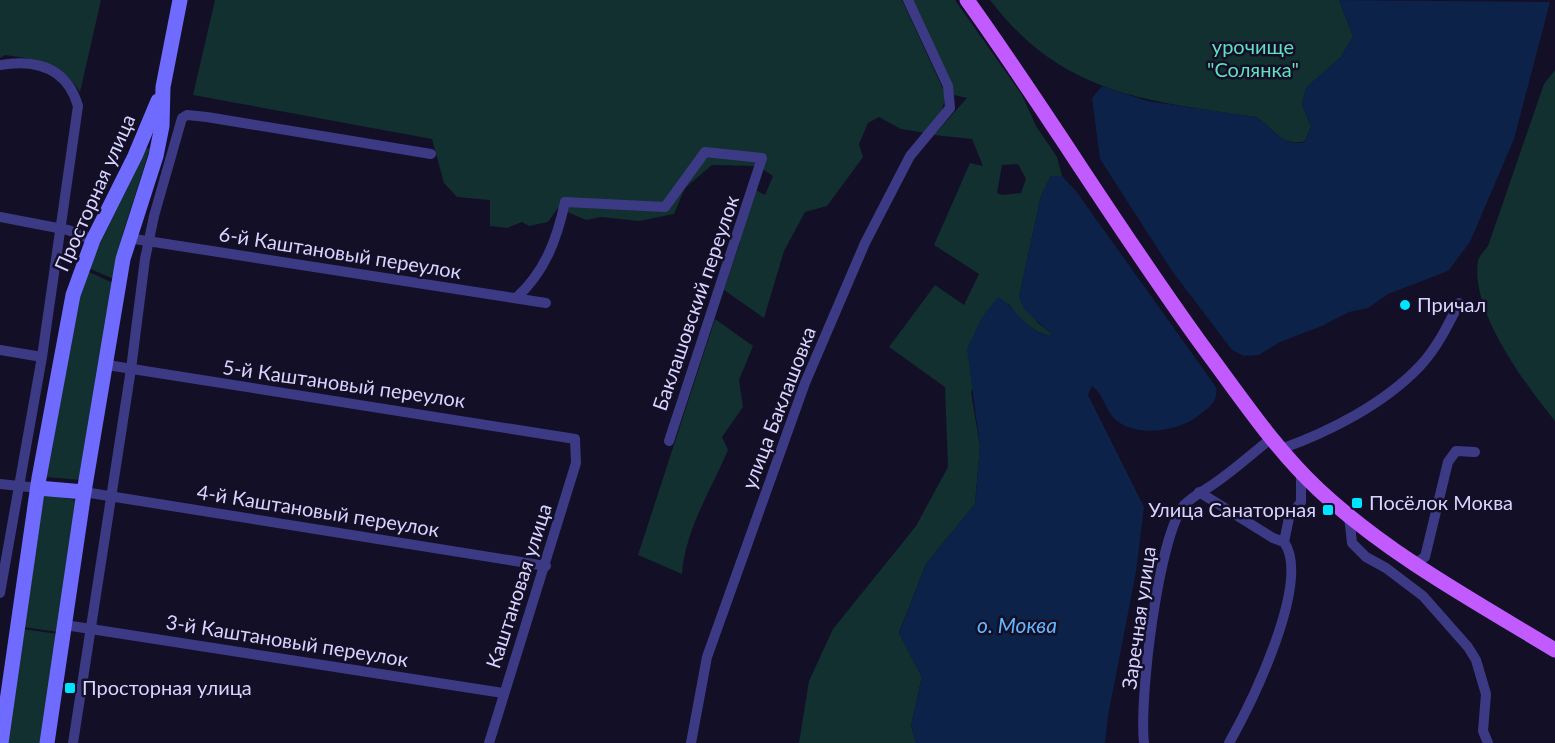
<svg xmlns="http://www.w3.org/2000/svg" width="1555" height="743" viewBox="0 0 1555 743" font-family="Lato,sans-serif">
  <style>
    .green { fill: #12302f; fill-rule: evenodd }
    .water { fill: #0c2248 }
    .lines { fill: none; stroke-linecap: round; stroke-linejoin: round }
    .street { stroke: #3d3a85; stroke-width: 10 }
    .secondary { stroke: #6f6bff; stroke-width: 15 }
    .primary { stroke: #c25bff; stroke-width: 15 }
    .poi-dot { fill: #00e5ff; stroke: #130f26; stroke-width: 2 }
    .labels { text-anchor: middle; stroke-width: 5; stroke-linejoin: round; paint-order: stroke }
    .park-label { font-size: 20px; fill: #5fe0c0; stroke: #130f26 }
    .street-label { font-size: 20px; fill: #d9d4ff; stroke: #130f26 }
    .poi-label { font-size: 20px; fill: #d9d4ff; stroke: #130f26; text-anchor: start }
    .water-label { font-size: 21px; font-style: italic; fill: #62b6ff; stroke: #130f26 }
  </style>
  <rect width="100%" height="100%" fill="#130f26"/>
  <g class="green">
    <path d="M0 0H101L80 92C59 59 41 61 5 55L0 58Z"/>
    <path d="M215 0H902L944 91C946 111 938 119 926 133L901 129 879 117 868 123 859 144 863 157 827 206 805 212 784 251 764 318 724 290 740 242 739 235 756 190 765 195 773 176 758 166 712 165 685 188 674 214 639 221 601 217 586 220 558 208 548 222 529 226 522 222 507 228 490 226V200L457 197 444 183 432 139 193 95Z"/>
    <path d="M911 0H955L1022 95 1036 126 1057 157 1062 176H1051L1041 196 1019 297 1038 323 1052 334 1049 336C1030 330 1020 320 1008 303L971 392 980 447 975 504 926 564 899 633 922 677 911 726 916 743H799L809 681 833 629 916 526 948 467 945 387 889 347 935 285 964 305 979 274 934 245 970 163 983 166 972 139 934 135 967 98 954 95ZM1018 164 1026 179 1021 193 1002 195 997 193 1002 165Z"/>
    <path d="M990 0H1339L1353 36 1341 57 1306 88 1302 105 1311 126 1305 141C1282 148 1274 128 1256 117 1147 101 1062 95 990 0Z"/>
    <path d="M1555 70V421C1525 384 1470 311 1478 261 1479 256 1485 250 1488 246L1544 84Z"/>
    <polygon points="150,148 123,233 114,279 88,268 146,149"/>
    <polygon points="87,271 113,283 81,480 46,477 79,298"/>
    <path d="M715 319 753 346 739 380 743 407 722 437 728 450C711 490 685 530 682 574L638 555Z"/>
    <polygon points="44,495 76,500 58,632 23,627"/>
    <polygon points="23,629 58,634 42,743 7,743"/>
  </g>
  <g class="water">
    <path d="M1339 0 1550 2 1514 139 1470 242 1448 271 1388 294 1368 308 1349 312 1322 326 1280 342 1259 355 1244 356 1232 350 1172 271 1100 159 1092 98 1102 86 1147 101 1256 117C1274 128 1282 148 1305 142L1311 126 1302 105 1306 88 1341 57 1353 36Z"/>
    <path d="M1051 176H1062L1076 191 1216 387C1219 402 1208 408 1198 416 1177 432 1131 439 1112 416 1104 406 1103 394 1092 386L1088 395 1144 507 1136 572 1108 716 1105 743H916L911 726 922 677 899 634 926 564 975 504 980 447 967 349 982 317 998 297C1020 310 1020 327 1049 336L1051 334 1024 309 1019 297 1041 196Z"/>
  </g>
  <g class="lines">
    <g class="street">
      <path d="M0 65C37 59 67 68 78 106L42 357 0 593"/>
      <polyline points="0,217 68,230 93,240"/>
      <polyline points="128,238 546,303"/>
      <path d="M516 298C545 272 557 239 565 202L665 207 705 152 762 158 669 441"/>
      <polyline points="0,350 42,357"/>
      <polyline points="107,365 575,439 576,463 489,743"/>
      <path d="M1281 449C1329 432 1384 404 1420 366 1437 348 1448 325 1459 303"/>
      <polyline points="0,484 38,488"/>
      <polyline points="84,492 546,566"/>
      <polyline points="1199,492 1273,538 1284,542"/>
      <polyline points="1349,516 1352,543 1366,557 1386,568 1423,596 1468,647 1476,660 1486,694 1483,731 1488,743"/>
      <polyline points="1414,564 1425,557 1448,462 1456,451 1475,452"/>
      <polyline points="65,625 503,693"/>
      <polyline points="73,743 131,369 145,259 154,216 182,118 187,115 207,117 431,154"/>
      <polyline points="691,743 707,657 805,383 865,243 910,156 950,108 948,86 908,0"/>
      <path d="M1144 743C1139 699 1158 538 1184 505 1191 498 1198 494 1206 489 1229 475 1250 455 1272 438"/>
      <path d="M1229 743C1251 704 1312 581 1284 542L1289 518 1301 502V471"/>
    </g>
    <g class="secondary">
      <polyline points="38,488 84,492"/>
      <polyline points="1,743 39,478 73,295 93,240 135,156 158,101"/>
      <polyline points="47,743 84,492 123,259 156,156 162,126 163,87 180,0"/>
    </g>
    <path class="primary" d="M967 0C1051 117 1125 241 1210 356 1244 402 1277 451 1319 490 1389 555 1474 601 1555 650"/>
  </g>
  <g class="poi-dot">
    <circle cx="1405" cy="305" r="6"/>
    <rect x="1351" y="497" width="12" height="12" rx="3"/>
    <rect x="1322" y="504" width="12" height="12" rx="3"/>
    <rect x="64" y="682" width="12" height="12" rx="3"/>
  </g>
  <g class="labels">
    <g class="park-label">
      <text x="1253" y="54">урочище<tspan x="1253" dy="23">"Солянка"</tspan></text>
    </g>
    <g class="street-label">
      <text transform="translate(95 193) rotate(-66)" y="7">Просторная улица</text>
      <text transform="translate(340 253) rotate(9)" y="7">6-й Каштановый переулок</text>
      <text transform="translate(696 303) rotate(-71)" y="7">Баклашовский переулок</text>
      <text transform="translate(344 384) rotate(8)" y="7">5-й Каштановый переулок</text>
      <text transform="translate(779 408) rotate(-69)" y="7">улица Баклашовка</text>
      <text transform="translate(318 511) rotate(9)" y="7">4-й Каштановый переулок</text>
      <text transform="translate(519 586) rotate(-72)" y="7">Каштановая улица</text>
      <text transform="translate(1139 618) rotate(-82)" y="7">Заречная улица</text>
      <text transform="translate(287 641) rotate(9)" y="7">3-й Каштановый переулок</text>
    </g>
    <g class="poi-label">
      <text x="1417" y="312">Причал</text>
      <text x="1369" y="510">Посёлок Моква</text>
      <text x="1316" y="517" text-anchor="end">Улица Санаторная</text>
      <text x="82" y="695">Просторная улица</text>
    </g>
    <g class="water-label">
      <text x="1017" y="633">о. Моква</text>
    </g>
  </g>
</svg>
